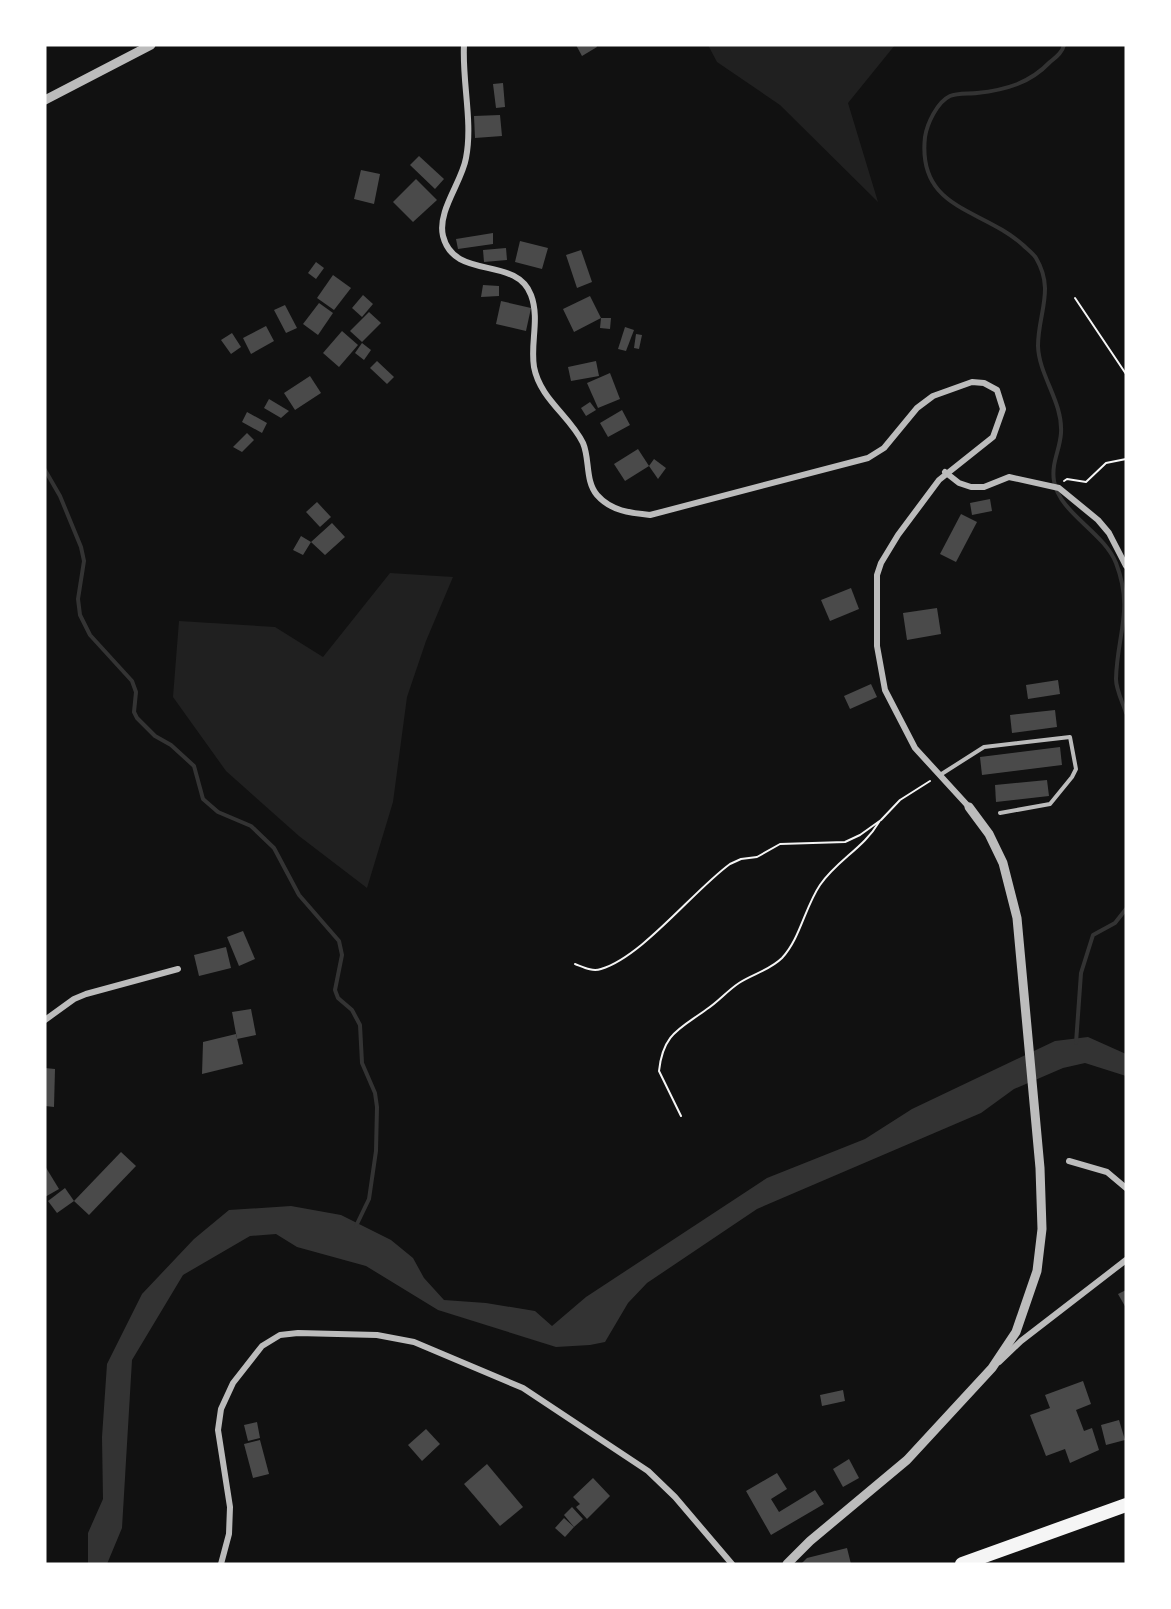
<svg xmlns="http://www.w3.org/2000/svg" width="1171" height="1609" viewBox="0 0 1171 1609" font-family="'Work Sans',sans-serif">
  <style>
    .green { fill: #202020 }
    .water { fill: #333 }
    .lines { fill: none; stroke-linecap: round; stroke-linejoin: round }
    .stream { stroke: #333; stroke-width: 4 }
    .building { fill: #4a4a4a }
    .path { stroke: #f5f5f5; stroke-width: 2 }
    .service { stroke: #bcbcbc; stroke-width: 4 }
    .minor { stroke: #bcbcbc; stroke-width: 6 }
    .tertiary { stroke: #bcbcbc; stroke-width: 9 }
    .trunk { stroke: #f5f5f5; stroke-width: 14 }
  </style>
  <rect width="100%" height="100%" fill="#111"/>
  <g class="green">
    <polygon points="708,45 895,45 848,103 878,202 780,105 717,62"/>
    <polygon points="390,573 453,577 426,641 407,697 393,802 367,888 299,836 226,771 173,697 179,621 275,627 323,657"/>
  </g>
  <polygon class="water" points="1088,1037 1126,1054 1126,1076 1085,1063 1063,1068 1014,1089 981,1113 757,1209 647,1283 628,1303 605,1342 590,1345 556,1347 438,1310 366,1266 297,1247 276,1234 250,1236 183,1275 132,1360 122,1528 107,1564 88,1564 88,1533 103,1499 102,1437 107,1364 142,1294 194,1239 229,1210 291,1206 341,1215 391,1240 413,1258 424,1278 444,1300 486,1303 535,1311 552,1326 586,1297 767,1178 865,1139 912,1109 1055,1041"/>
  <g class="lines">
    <g class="stream">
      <path d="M1064 45C1062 53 1056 57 1050 62 1030 83 1006 90 977 93 969 94 957 93 950 96 937 102 927 124 925 137 917 210 982 208 1023 245 1027 249 1033 253 1036 258 1055 290 1038 313 1038 346 1039 376 1063 402 1061 433 1060 450 1051 463 1054 481 1059 513 1104 532 1116 563 1134 610 1117 634 1116 679 1116 690 1123 703 1126 713"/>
      <polyline points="45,470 60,496 81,547 84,561 78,599 80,615 90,635 132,681 136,692 134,712 137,718 155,736 171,745 194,766 203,799 218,812 251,826 274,848 299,895 339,941 342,955 335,990 338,998 352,1010 360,1025 362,1063 375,1093 377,1107 376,1151 369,1199 356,1226"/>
      <polyline points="1076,1043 1081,973 1093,935 1115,923 1126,909"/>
    </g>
  </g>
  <g class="building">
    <polygon points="576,45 596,45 597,47 582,56"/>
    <polygon points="503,83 505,107 496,108 493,84"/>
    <polygon points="500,115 502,136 475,138 474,116"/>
    <polygon points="419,156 444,179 435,189 410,165"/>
    <polygon points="361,170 380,174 374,204 354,199"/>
    <polygon points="416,179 437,200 413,222 393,202"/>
    <polygon points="493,233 493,244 458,249 456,239"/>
    <polygon points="520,241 548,248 542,269 515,262"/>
    <polygon points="506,248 507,260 484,262 483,250"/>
    <polygon points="581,250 592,282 577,288 566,255"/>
    <polygon points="316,262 324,268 316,279 308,273"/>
    <polygon points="333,275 351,288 334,310 317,298"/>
    <polygon points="483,285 499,286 499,296 481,297"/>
    <polygon points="363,295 373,304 362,317 352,308"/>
    <polygon points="590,296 601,318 611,318 610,329 600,328 601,318 574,332 563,309"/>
    <polygon points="501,301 531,308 526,331 496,324"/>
    <polygon points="319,303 333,313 318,335 303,324"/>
    <polygon points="285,305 297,328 286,333 274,310"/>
    <polygon points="369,312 381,323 362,342 350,331"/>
    <polygon points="266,326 274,341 251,354 243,338"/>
    <polygon points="625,327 634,330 626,351 618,349"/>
    <polygon points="342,331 358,345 339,367 323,353"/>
    <polygon points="232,333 241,347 231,354 221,340"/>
    <polygon points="636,334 642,335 639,349 634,348"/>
    <polygon points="362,343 371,350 364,360 355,353"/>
    <polygon points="377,361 394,377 387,384 370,368"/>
    <polygon points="596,361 599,376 571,381 568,367"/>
    <polygon points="610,373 620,399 598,408 587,383"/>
    <polygon points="310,376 321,393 295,410 284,393"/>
    <polygon points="269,399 289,411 281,418 264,408"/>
    <polygon points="590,402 596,410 586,416 581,408"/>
    <polygon points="622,410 630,425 608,437 600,423"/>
    <polygon points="247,412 267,423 262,433 242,422"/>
    <polygon points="247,433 254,440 242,452 233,447"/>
    <polygon points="638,449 649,466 625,481 614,464"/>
    <polygon points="654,459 666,468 658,479 649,466"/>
    <polygon points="990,499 992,511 972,515 970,503"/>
    <polygon points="317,502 331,517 320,527 306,512"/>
    <polygon points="961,514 977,522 956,562 940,554"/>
    <polygon points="332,523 345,537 325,555 311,542 303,555 293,550 301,536 311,542"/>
    <polygon points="851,588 859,609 830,621 821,600"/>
    <polygon points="937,608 941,634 907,640 903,613"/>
    <polygon points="1058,680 1060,694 1028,699 1026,685"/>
    <polygon points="871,684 877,697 850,709 844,696"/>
    <polygon points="1055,710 1057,727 1012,733 1010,715"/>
    <polygon points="1060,747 1062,765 982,775 980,757"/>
    <polygon points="1047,780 1049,796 996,802 995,785"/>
    <polygon points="243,931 255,959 239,966 227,937"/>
    <polygon points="226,947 231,968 199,976 194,955"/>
    <polygon points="251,1009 256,1035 237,1039 232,1012"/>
    <polygon points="236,1034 243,1064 202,1074 203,1042"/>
    <polygon points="45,1068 55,1069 54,1107 45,1106"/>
    <polygon points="121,1152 136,1166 89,1215 74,1201"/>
    <polygon points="45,1166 59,1189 45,1197"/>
    <polygon points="65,1188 74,1201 57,1213 48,1201"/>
    <polygon points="1126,1290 1126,1308 1118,1294"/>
    <polygon points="1083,1381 1091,1404 1076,1410 1084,1431 1092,1428 1099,1450 1070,1463 1065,1449 1046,1456 1030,1415 1050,1408 1045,1395"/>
    <polygon points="843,1390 845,1401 822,1406 820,1395"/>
    <polygon points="1119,1420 1125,1440 1106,1445 1101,1425"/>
    <polygon points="257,1422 260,1438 248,1441 244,1425"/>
    <polygon points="426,1429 440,1444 422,1461 408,1445"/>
    <polygon points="260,1440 269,1474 253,1478 244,1444"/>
    <polygon points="849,1459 859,1478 843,1487 833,1469"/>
    <polygon points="487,1464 523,1507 500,1526 464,1484"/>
    <polygon points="777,1473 787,1489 771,1499 779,1512 815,1490 824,1504 771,1535 746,1491"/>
    <polygon points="593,1478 610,1496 587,1519 576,1507 580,1504 573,1497"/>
    <polygon points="572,1507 583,1519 574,1527 564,1515"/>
    <polygon points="564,1518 574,1527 565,1537 555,1528"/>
    <polygon points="847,1548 851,1564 801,1564 807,1558"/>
  </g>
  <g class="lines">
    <g class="path">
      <polyline points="1075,298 1126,374"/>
      <polyline points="1064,481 1067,479 1086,482 1106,463 1126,459"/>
      <path d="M575 964C583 967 592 972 601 969 642 957 694 890 730 864L741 859 757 857 780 844 845 842 860 835 881 820 900 800 930 781"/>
      <path d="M681 1116 659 1071C663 1033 680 1029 707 1009 718 1002 727 991 739 983 753 974 770 970 782 958 800 939 805 907 820 885 837 860 864 848 879 822"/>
    </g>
    <polyline class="service" points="940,775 984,747 1070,737 1076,769 1072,777 1050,804 1000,813"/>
    <g class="minor">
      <path d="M464 45C462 82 473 122 466 158 462 182 437 211 443 236 454 281 516 255 531 295 540 319 530 343 534 367 540 399 570 416 583 443 590 459 585 481 597 495 611 511 630 513 650 515L868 458 884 448 917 408 933 396 972 382 984 383 997 390 1003 409 993 437 939 480 898 535 881 563 877 575V646L885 690 915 748 969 807"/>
      <polyline points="945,472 959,483 971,487 984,487 1009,477 1059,488 1098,520 1109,533 1126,566"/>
      <polyline points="45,1020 74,999 86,994 178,969"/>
      <polyline points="1069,1161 1107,1172 1126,1188"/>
      <polyline points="999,1362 1021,1341 1126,1260"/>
      <polyline points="221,1564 229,1534 230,1507 218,1430 221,1409 233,1383 262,1346 280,1335 298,1333 377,1335 414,1342 523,1388 648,1471 675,1497 732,1564"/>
    </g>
    <g class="tertiary">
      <polyline points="45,100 151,45"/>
      <polyline points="787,1564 810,1541 907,1460 992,1368 1016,1332 1037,1271 1042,1229 1040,1168 1017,918 1003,863 989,834 969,807"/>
    </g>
    <polyline class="trunk" points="962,1564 1126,1505"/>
  </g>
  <rect width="1171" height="1609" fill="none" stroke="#ffffff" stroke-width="93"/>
</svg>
